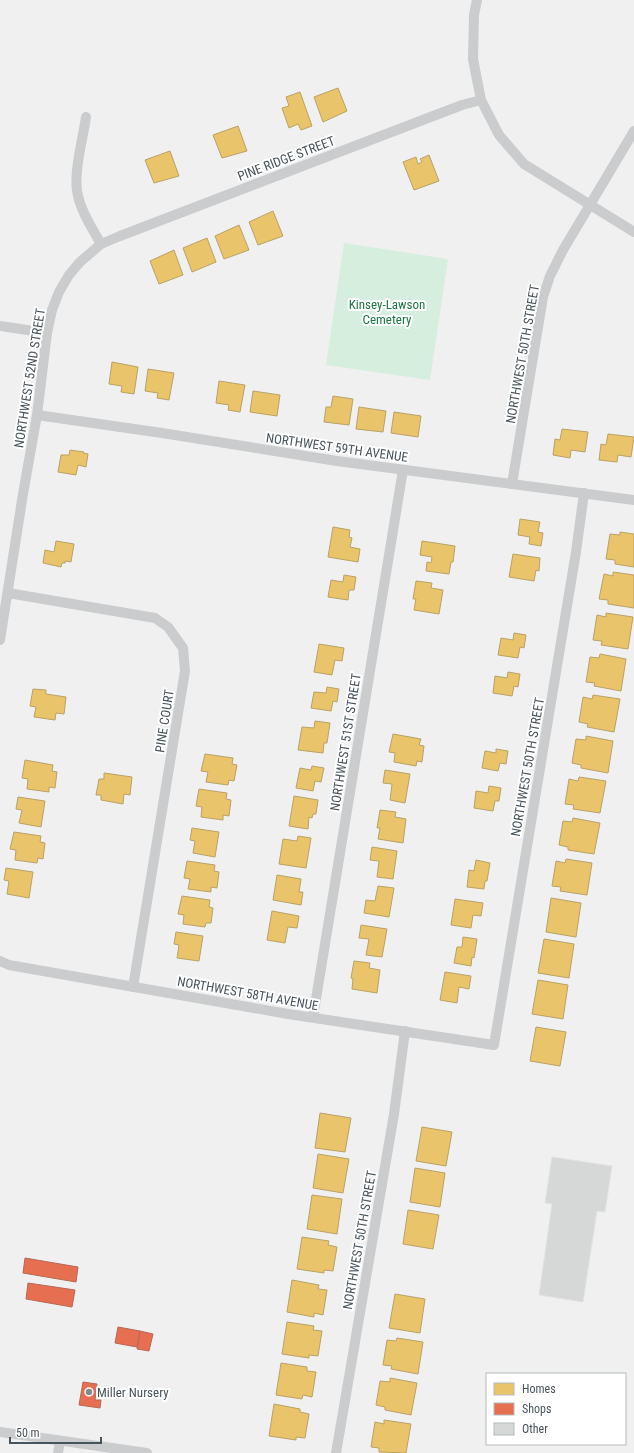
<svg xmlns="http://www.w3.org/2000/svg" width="634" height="1453" viewBox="0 0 634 1453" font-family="'Roboto Condensed',sans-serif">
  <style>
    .green { fill: #d6eede }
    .homes { fill: #e9c46a; stroke: #b9a266 }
    .shops { fill: #e76f51; stroke: #b76754 }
    .building { fill: #d6d8d8; stroke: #e2e2e3 }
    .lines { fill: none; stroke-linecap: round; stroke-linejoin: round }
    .minor { stroke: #caccce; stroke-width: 10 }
    .poi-dot { fill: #838b8f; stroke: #fff; stroke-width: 1.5 }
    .labels { text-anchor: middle; stroke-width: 4; stroke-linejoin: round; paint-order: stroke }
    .street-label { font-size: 13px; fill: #48545b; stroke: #fff }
    .park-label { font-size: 13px; fill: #1e7845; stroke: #fff }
    .poi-label { font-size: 13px; fill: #48545b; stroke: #fff; text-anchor: start }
  </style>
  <rect width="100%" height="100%" fill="#f0f0f0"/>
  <polygon class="green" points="344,243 448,259 430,380 326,365"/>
  <g class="homes">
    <polygon points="338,88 347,111 323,122 314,97"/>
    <polygon points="300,92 312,126 301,130 298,124 289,128 282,108 289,106 286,97"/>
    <polygon points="238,126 247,151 222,158 213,135"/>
    <polygon points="170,151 179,176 154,183 145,160"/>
    <polygon points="429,155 439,181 414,190 403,162 416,157 418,164 422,162 420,159"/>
    <polygon points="273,211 283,236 258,245 249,222"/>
    <polygon points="239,225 249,250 224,259 215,236"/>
    <polygon points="207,238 216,262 192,272 183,248"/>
    <polygon points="174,250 183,275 159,284 150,261"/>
    <polygon points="112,362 138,367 134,394 121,392 122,386 109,384"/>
    <polygon points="148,369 174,373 169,400 157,398 158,393 145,391"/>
    <polygon points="219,381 245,385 240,412 228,410 229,405 216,403"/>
    <polygon points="253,391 280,395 277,416 250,412"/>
    <polygon points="333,396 353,399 349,425 324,422 326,407 331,407"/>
    <polygon points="359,407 386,411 383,432 356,429"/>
    <polygon points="394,412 421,416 418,437 391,433"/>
    <polygon points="562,429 588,432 585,452 571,450 570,458 553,455 555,439 560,440"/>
    <polygon points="608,434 634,437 631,457 618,455 617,462 599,460 601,444 606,445"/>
    <polygon points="70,450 84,452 83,453 88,454 86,467 78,465 76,475 58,472 61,455 69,455"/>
    <polygon points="520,519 540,522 538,532 543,533 541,546 529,544 530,537 518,535"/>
    <polygon points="333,527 350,530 349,537 352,538 350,547 360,549 358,562 328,557"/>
    <polygon points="620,532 634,534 634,567 615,564 615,560 606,559 610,534 620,535"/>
    <polygon points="56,541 74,544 71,562 65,561 65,563 62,563 61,567 43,563 45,550 54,552"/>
    <polygon points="422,541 455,546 453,562 451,562 449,574 426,571 427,562 431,563 432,557 420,555"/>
    <polygon points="513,554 540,558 539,571 536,570 534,581 509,577"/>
    <polygon points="613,572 634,575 634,608 608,604 608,600 599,599 604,574 613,576"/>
    <polygon points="344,575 356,577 354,590 349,590 348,600 328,597 331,580 343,582"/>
    <polygon points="416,581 432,583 431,588 443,590 439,614 414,610 416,599 413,599"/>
    <polygon points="606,613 633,617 628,649 601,645 602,641 593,640 597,615 606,617"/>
    <polygon points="514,633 526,635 524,648 520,647 518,658 498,655 501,638 513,640"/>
    <polygon points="319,644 344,648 342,661 335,660 332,675 314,672"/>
    <polygon points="600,654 626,659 621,691 594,686 595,683 586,682 590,657 599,658"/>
    <polygon points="508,672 520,674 518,687 514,686 512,696 493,693 495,676 507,678"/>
    <polygon points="327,687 339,689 337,702 333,701 331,711 311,708 314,692 326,693"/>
    <polygon points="33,689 46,690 46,694 66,697 64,714 56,713 55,720 34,717 36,707 30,706"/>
    <polygon points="593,695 620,699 614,732 587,727 588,724 579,722 583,697 592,699"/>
    <polygon points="315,721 330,723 327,743 324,743 323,753 298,750 302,727 314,728"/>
    <polygon points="393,734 421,739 419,745 424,746 422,762 417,761 416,766 394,762 395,753 389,752"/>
    <polygon points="586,736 613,741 608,773 581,768 581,765 572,763 576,739 586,740"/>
    <polygon points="496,749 508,751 506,764 500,763 498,771 482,768 485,751 496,753"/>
    <polygon points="205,754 233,758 232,764 237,765 234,781 229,780 228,785 206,782 208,772 201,771"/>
    <polygon points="25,760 53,765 52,771 57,772 55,788 49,787 49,792 27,789 28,779 22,778"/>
    <polygon points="312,766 324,768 321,782 315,781 313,791 296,788 300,768 311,770"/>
    <polygon points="385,770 410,774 405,803 390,800 392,784 383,783"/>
    <polygon points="104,773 132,777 130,795 124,794 123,804 101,800 101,795 96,795 99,779 104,779"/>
    <polygon points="579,777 606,781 600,813 573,809 574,805 565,804 569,779 578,781"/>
    <polygon points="489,786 501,788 499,801 495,801 493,811 474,808 476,791 488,793"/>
    <polygon points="199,789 227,793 226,799 231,800 229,816 223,815 223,820 201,817 202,807 196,806"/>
    <polygon points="294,796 318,800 316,814 313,814 312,818 309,817 308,829 289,826"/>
    <polygon points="18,797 45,801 41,827 19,823 22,810 16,809"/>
    <polygon points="380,810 396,812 395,817 406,819 403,843 378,839 380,828 377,828"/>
    <polygon points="573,818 600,823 594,854 568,850 568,847 559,845 563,821 572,822"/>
    <polygon points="192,828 219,832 215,857 193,853 195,841 190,840"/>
    <polygon points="14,832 41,836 40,842 45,843 43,859 38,858 37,863 15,860 16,850 10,849"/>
    <polygon points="298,836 311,838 306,868 279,864 283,839 297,841"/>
    <polygon points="372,847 397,851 393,879 377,877 379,861 370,860"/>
    <polygon points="566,859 592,863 587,895 560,891 561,887 552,886 556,861 565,863"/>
    <polygon points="476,860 490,863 487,881 485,881 484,889 467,887 469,870 474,871"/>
    <polygon points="187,861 215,865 214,871 219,872 217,888 211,887 211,892 188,889 190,879 184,878"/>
    <polygon points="6,868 33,872 29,898 7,894 9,881 4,880"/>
    <polygon points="277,875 301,879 299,892 303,892 301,905 273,900"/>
    <polygon points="378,886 394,888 389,917 364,913 366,900 375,901"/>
    <polygon points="182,896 210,900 209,907 213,908 211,923 206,923 205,927 183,924 184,915 178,914"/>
    <polygon points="551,898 581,903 576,937 546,932"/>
    <polygon points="455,899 483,903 481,916 473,915 471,928 451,925"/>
    <polygon points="272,911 299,916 297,928 288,927 285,943 267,940"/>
    <polygon points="361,925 387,929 382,957 366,955 369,939 359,938"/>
    <polygon points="176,932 203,936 199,961 177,958 179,945 174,944"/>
    <polygon points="463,937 477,939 474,958 472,957 471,966 454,963 457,947 462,947"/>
    <polygon points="544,939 574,944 569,978 538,973"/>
    <polygon points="354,961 370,963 369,968 380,970 377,993 352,989 353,979 351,978"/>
    <polygon points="445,972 471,976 469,989 459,987 457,1003 440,1000"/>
    <polygon points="538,980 568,985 563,1019 532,1014"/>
    <polygon points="536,1027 566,1032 560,1066 530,1061"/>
    <polygon points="320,1113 351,1118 345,1152 315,1148"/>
    <polygon points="422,1127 452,1132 446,1166 416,1161"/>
    <polygon points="318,1154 349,1159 343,1193 313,1188"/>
    <polygon points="415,1168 445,1173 440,1207 410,1202"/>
    <polygon points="312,1195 342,1199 337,1234 307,1229"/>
    <polygon points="408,1210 439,1215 433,1249 403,1244"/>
    <polygon points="302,1237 329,1241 328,1245 337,1247 333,1271 324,1270 324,1273 297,1269"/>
    <polygon points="292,1280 319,1285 318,1289 327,1290 323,1315 314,1313 314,1317 287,1312"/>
    <polygon points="395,1294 425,1299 420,1333 389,1328"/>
    <polygon points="287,1322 314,1326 313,1330 322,1331 318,1356 309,1355 309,1358 282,1354"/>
    <polygon points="397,1338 423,1342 418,1374 391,1369 392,1366 383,1365 387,1340 396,1341"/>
    <polygon points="281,1363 307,1367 307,1371 316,1372 312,1397 303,1395 302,1399 276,1395"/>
    <polygon points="390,1378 417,1383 411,1415 385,1410 385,1407 376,1405 380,1381 390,1382"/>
    <polygon points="274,1404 300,1409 300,1412 309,1414 305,1438 296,1437 296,1440 269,1436"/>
    <polygon points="384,1420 411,1424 406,1453 379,1452 379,1448 371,1447 375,1422 384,1424"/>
  </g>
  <g class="shops">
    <polygon points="25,1258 78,1267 76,1282 23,1273"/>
    <polygon points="28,1283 75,1290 72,1307 26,1299"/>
    <polygon points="118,1327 140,1331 137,1347 115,1343"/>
    <polygon points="140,1331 153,1334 149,1351 137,1349"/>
    <polygon points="83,1382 97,1384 95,1400 101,1400 100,1408 79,1405"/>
  </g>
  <polygon class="building" points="552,1157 612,1166 605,1212 597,1211 583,1302 539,1295 552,1204 545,1203"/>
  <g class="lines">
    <g class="minor">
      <polyline points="477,0 474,15 473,59 481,100 499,135 524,164 634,232"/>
      <path d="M86 117C83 138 74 170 77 191 80 210 92 228 101 244"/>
      <polyline points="0,326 47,333"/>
      <polyline points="37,415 162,433 337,461 634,500"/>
      <polyline points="512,484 543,297 550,276 563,250 634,131"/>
      <polyline points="8,593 155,618 168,627 183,648 185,671 133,987"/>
      <polyline points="0,640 23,494 37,415 47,333 52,310 59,292 69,275 80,262 101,244 120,236 462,105 481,100"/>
      <polyline points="0,961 9,965 288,1014 494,1045 576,552 584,493"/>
      <polyline points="313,1017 403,470"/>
      <polyline points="0,1432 147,1453"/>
      <polyline points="58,1453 60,1441"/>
      <polyline points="336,1453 394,1114 405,1031"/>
    </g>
  </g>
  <circle class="poi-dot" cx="89" cy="1392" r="4"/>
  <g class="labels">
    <g class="street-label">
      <text transform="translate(286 158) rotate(-21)" y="5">PINE RIDGE STREET</text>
      <text transform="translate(522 354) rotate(-80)" y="5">NORTHWEST 50TH STREET</text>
      <text transform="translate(29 378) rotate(-81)" y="5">NORTHWEST 52ND STREET</text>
      <text transform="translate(337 447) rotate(8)" y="5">NORTHWEST 59TH AVENUE</text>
      <text transform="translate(164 721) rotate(-81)" y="5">PINE COURT</text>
      <text transform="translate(345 742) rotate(-81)" y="5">NORTHWEST 51ST STREET</text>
      <text transform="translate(527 767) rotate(-80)" y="5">NORTHWEST 50TH STREET</text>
      <text transform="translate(248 993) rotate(10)" y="5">NORTHWEST 58TH AVENUE</text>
      <text transform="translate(359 1240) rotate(-80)" y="5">NORTHWEST 50TH STREET</text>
    </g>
    <g class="park-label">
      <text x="387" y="309">Kinsey-Lawson<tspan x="387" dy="15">Cemetery</tspan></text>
    </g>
    <g class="poi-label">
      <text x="97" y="1397">Miller Nursery</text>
    </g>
  </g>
  <rect x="486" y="1373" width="140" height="72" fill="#ffffff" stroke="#b6bbbd"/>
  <rect x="494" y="1383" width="20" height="12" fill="#e9c46a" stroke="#b6bbbd"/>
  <text x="522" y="1393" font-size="12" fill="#48545b">Homes</text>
  <rect x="494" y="1403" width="20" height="12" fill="#e76f51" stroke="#b6bbbd"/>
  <text x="522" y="1413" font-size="12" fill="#48545b">Shops</text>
  <rect x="494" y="1423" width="20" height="12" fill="#d6d8d8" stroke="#b6bbbd"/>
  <text x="522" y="1433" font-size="12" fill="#48545b">Other</text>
  <path d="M10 1437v6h91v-6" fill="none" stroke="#48545b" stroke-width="2"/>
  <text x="16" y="1437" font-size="12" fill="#48545b" stroke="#ffffff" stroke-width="3" paint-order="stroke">50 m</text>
</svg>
